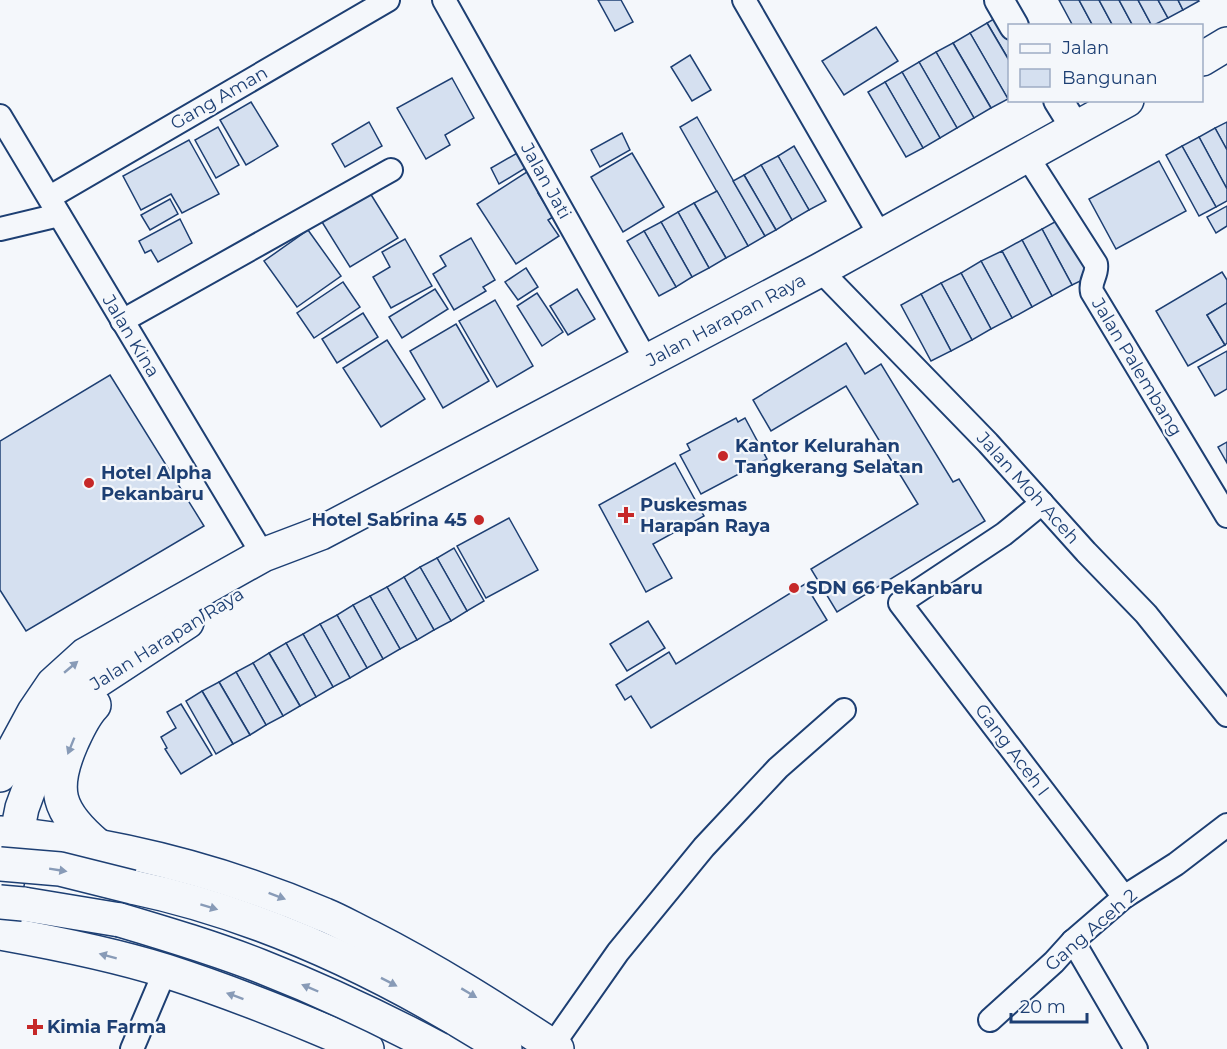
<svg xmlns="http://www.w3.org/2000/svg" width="1227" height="1049" viewBox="0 0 1227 1049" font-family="Montserrat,sans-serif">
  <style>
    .building { fill: #d5e0f0; stroke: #1d3f73; stroke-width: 1.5 }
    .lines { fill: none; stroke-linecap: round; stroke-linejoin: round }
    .minor-casing { stroke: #1d3f73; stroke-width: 26 }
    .tertiary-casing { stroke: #1d3f73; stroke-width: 32 }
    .primary-casing { stroke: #1d3f73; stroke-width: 36 }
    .minor { stroke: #f4f7fb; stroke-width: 22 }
    .tertiary { stroke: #f4f7fb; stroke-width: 28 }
    .primary { stroke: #f4f7fb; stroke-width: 33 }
    .primary-bridge-casing { stroke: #1d3f73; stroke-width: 36; stroke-linecap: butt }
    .primary-bridge { stroke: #f4f7fb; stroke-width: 33 }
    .oneway { fill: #889bb7 }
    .poi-dot { fill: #c62828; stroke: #f4f7fb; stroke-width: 2 }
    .labels { text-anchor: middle; stroke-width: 4.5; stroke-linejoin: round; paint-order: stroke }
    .street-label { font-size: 18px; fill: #1d3f73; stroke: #f4f7fb }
    .poi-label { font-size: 18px; font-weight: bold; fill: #1d3f73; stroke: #f4f7fb; text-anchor: start }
  </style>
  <rect width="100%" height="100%" fill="#f4f7fb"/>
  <g class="building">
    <polygon points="598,0 621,0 633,22 615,31"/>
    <polygon points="1059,0 1079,0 1093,26 1073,26"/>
    <polygon points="1079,0 1099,0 1113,26 1093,26"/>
    <polygon points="1099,0 1119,0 1133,26 1113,26"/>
    <polygon points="1119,0 1138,0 1152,26 1133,26"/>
    <polygon points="1138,0 1158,0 1168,18 1152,26"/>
    <polygon points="1158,0 1178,0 1183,10 1168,18"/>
    <polygon points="1178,0 1198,0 1199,1 1183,10"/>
    <polygon points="1004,13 1010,26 1010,62 987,23"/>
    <polygon points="987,23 1010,62 1008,99 970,33"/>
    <polygon points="876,27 898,61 844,95 822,61"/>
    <polygon points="970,33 1008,99 991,108 953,43"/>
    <polygon points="953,43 991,108 974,118 936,52"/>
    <polygon points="936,52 974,118 957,128 919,62"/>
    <polygon points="690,55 711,90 692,101 671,67"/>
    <polygon points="919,62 957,128 940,138 902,72"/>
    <polygon points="902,72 940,138 923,148 885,82"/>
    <polygon points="452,78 474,118 445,135 450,145 426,159 397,108"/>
    <polygon points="885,82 923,148 906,157 868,92"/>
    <polygon points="251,102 278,146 246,165 220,120"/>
    <polygon points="697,117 765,236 748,246 680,127"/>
    <polygon points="369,122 382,146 345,167 332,144"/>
    <polygon points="1227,122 1227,150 1215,128"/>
    <polygon points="218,127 239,165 216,178 195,140"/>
    <polygon points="1215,128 1227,150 1227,189 1199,137"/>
    <polygon points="622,133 630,150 600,167 591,150"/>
    <polygon points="1199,137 1227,189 1227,201 1216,207 1182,146"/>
    <polygon points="189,140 219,194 182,213 171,194 141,210 123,176"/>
    <polygon points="794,146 826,201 809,210 778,156"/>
    <polygon points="1182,146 1216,207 1199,216 1166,155"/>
    <polygon points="519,152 527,167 499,184 491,168"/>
    <polygon points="632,153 664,207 623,232 591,177"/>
    <polygon points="778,156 809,210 792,220 761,165"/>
    <polygon points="1159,161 1186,211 1116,249 1089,199"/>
    <polygon points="761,165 792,220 776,230 744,175"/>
    <polygon points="533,168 546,188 538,193 553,217 548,220 559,236 516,264 477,204"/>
    <polygon points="744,175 776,230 765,236 733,181"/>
    <polygon points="717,191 748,246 726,258 694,203"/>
    <polygon points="370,193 398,238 350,267 322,222"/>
    <polygon points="170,199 178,214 150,230 141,215"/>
    <polygon points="694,203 726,258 709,268 678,212"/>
    <polygon points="1227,206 1227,226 1216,233 1207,217"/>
    <polygon points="678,212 709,268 692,277 661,222"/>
    <polygon points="1062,218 1093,275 1072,285 1042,229"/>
    <polygon points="180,219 192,243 158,262 151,250 145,253 139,241"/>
    <polygon points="661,222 692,277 676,287 644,231"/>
    <polygon points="1042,229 1072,285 1052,296 1022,240"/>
    <polygon points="308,230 341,276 297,307 264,261"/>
    <polygon points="644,231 676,287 659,296 627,241"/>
    <polygon points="471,238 495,280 483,287 486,291 454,310 433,274 446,266 440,256"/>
    <polygon points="405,239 432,286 391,308 373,277 390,267 382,252"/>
    <polygon points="1022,240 1052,296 1032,307 1002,251"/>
    <polygon points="1002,251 1032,307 1012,318 981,261"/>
    <polygon points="981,261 1012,318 991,329 961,273"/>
    <polygon points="526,268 538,287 518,300 505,282"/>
    <polygon points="1222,272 1227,280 1227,303 1207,315 1225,345 1188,366 1156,311"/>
    <polygon points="961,273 991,329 972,340 941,283"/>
    <polygon points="343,282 360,307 314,338 297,313"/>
    <polygon points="941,283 972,340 951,351 921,294"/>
    <polygon points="435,289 448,309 402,338 389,317"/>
    <polygon points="577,289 595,319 568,335 550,306"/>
    <polygon points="537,293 563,332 542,346 517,306"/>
    <polygon points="921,294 951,351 931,361 901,305"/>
    <polygon points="495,300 533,366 497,387 459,321"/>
    <polygon points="1227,303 1227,343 1225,345 1207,315"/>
    <polygon points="363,313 378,337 337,363 322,339"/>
    <polygon points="456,324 489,381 443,408 410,351"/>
    <polygon points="387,340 425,399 381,427 343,368"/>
    <polygon points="846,343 865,374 881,364 953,482 959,479 985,521 837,612 811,569 918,504 846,386 771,431 753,400"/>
    <polygon points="1227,351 1227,389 1215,396 1198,367"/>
    <polygon points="110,375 204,526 26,631 0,590 0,441"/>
    <polygon points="736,418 738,422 745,418 767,459 701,494 680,455 690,450 687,444"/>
    <polygon points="1227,442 1227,463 1218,447"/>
    <polygon points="675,463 704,516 653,544 672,578 646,592 599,505"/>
    <polygon points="509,518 538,570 486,598 457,546"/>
    <polygon points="454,548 484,601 467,611 437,558"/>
    <polygon points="437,558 467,611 451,621 420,567"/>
    <polygon points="420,567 451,621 434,630 404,577"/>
    <polygon points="404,577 434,630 417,640 387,587"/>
    <polygon points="805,584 827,620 651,728 631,696 625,700 616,685 669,652 676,664"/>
    <polygon points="387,587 417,640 400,649 370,596"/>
    <polygon points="370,596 400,649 383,659 353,605"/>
    <polygon points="353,605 383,659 367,668 337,615"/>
    <polygon points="337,615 367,668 350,678 320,624"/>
    <polygon points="648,621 665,648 627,671 610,644"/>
    <polygon points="320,624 350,678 333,687 303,634"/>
    <polygon points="303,634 333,687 316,697 286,643"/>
    <polygon points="286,643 316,697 300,706 269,653"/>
    <polygon points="269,653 300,706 283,716 253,663"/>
    <polygon points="253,663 283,716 266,725 236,672"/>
    <polygon points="236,672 266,725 250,735 219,682"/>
    <polygon points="219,682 250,735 233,744 202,691"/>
    <polygon points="202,691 233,744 216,754 186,701"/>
    <polygon points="181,704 212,755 181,774 165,749 167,748 161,737 176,728 167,712"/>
  </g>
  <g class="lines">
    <defs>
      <g id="minor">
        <polyline points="444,0 647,362"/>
        <polyline points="744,0 881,237"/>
        <polyline points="0,116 263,555"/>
        <path d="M1027 156 1096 264C1098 275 1089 281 1092 292L1227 516"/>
        <polyline points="50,197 388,0"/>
        <polyline points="0,229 59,215"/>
        <polyline points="820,270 988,443 1086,552 1146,614 1227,715"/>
        <polyline points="122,321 391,170"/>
        <polyline points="1042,503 1004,534 900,603 1124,897"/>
        <polyline points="1073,941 1136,1049"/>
        <polyline points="990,1020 1054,962 1073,941 1124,897 1176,864 1227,825"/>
        <polyline points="552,1046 618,952 704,847 778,768 844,710"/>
        <polyline points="132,1049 165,971"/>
      </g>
      <g id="tertiary">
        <polyline points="999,0 1014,26"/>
        <polyline points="1058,100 1076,129"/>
      </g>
      <g id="primary">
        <polyline points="1202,59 1227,44"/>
        <path d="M94 705C84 715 78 729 72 742 51 790 57 811 97 845"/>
        <polyline points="0,775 34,712 53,684 85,655 263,555 321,533 820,270 1127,100"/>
        <path d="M0 833C112 843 222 871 325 915 340 921 355 930 370 937 435 970 496 1009 557 1049"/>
        <path d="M132 887C266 915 391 976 505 1049"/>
        <polyline points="23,904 120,920"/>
        <polyline points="0,918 22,808 47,740 60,717 74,699 94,683 187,622"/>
        <path d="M0 933C56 943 112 954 166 971 234 993 301 1020 367 1049"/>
      </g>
    </defs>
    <use href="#minor" class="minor-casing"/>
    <use href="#tertiary" class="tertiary-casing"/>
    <use href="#primary" class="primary-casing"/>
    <use href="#minor" class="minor"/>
    <use href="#tertiary" class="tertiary"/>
    <use href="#primary" class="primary"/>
    <defs>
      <g id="primary-bridge">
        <polyline points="0,864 60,869 132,887"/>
        <polyline points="0,902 23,904"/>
        <path d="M120 920C167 934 214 948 260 966 321 990 381 1018 439 1049"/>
      </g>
    </defs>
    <use href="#primary-bridge" class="primary-bridge-casing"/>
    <use href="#primary-bridge" class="primary-bridge"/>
  </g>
  <defs><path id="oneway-solid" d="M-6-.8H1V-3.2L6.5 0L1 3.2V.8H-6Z" transform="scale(1.5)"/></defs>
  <g class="oneway">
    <use href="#oneway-solid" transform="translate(71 667) rotate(-40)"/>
    <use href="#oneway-solid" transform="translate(71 746) rotate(112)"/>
    <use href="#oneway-solid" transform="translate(58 870) rotate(9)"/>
    <use href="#oneway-solid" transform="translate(277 896) rotate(21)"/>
    <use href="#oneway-solid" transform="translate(209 907) rotate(17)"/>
    <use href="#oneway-solid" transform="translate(108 956) rotate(-165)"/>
    <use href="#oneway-solid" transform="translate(389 982) rotate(27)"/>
    <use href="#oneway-solid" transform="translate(310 988) rotate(-157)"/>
    <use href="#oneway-solid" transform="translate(469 993) rotate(31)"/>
    <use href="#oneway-solid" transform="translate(235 996) rotate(-160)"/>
  </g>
  <g class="poi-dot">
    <circle cx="723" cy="456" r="6"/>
    <circle cx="89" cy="483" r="6"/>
    <path d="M623 506h6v6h6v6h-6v6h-6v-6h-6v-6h6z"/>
    <circle cx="479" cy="520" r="6"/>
    <circle cx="794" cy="588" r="6"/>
    <path d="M32 1018h6v6h6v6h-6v6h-6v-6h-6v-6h6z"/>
  </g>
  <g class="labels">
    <g class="street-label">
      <text transform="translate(219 98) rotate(-30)" y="6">Gang Aman</text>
      <text transform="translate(546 181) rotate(61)" y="6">Jalan Jati</text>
      <text transform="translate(726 320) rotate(-28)" y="6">Jalan Harapan Raya</text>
      <text transform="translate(131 336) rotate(59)" y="6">Jalan Kina</text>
      <text transform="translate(1137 367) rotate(59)" y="6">Jalan Palembang</text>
      <text transform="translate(1028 488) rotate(48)" y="6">Jalan Moh Aceh</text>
      <text transform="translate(167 639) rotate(-32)" y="6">Jalan Harapan Raya</text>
      <text transform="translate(1012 750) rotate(53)" y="6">Gang Aceh I</text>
      <text transform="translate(1091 930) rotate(-41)" y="6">Gang Aceh 2</text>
    </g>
    <g class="poi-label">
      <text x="735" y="452">Kantor Kelurahan<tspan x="735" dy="21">Tangkerang Selatan</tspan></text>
      <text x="101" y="479">Hotel Alpha<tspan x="101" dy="21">Pekanbaru</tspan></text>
      <text x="640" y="511">Puskesmas<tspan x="640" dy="21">Harapan Raya</tspan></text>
      <text x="467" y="526" text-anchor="end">Hotel Sabrina 45</text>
      <text x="806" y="594">SDN 66 Pekanbaru</text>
      <text x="47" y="1033">Kimia Farma</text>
    </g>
  </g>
  <rect x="1008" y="24" width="195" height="78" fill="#f4f7fb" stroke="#9eadc5" stroke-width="1.5"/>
  <rect x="1020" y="44" width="30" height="9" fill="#f4f7fb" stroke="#9eadc5" stroke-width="1.5"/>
  <text x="1062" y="54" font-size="18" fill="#1d3f73">Jalan</text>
  <rect x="1020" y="69" width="30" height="18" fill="#d5e0f0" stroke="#9eadc5" stroke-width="1.5"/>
  <text x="1062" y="84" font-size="18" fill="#1d3f73">Bangunan</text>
  <path d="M1011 1013v9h76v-9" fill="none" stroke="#1d3f73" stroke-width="3"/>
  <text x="1020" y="1013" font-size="18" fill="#1d3f73" stroke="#f4f7fb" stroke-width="4.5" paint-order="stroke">20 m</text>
</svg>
